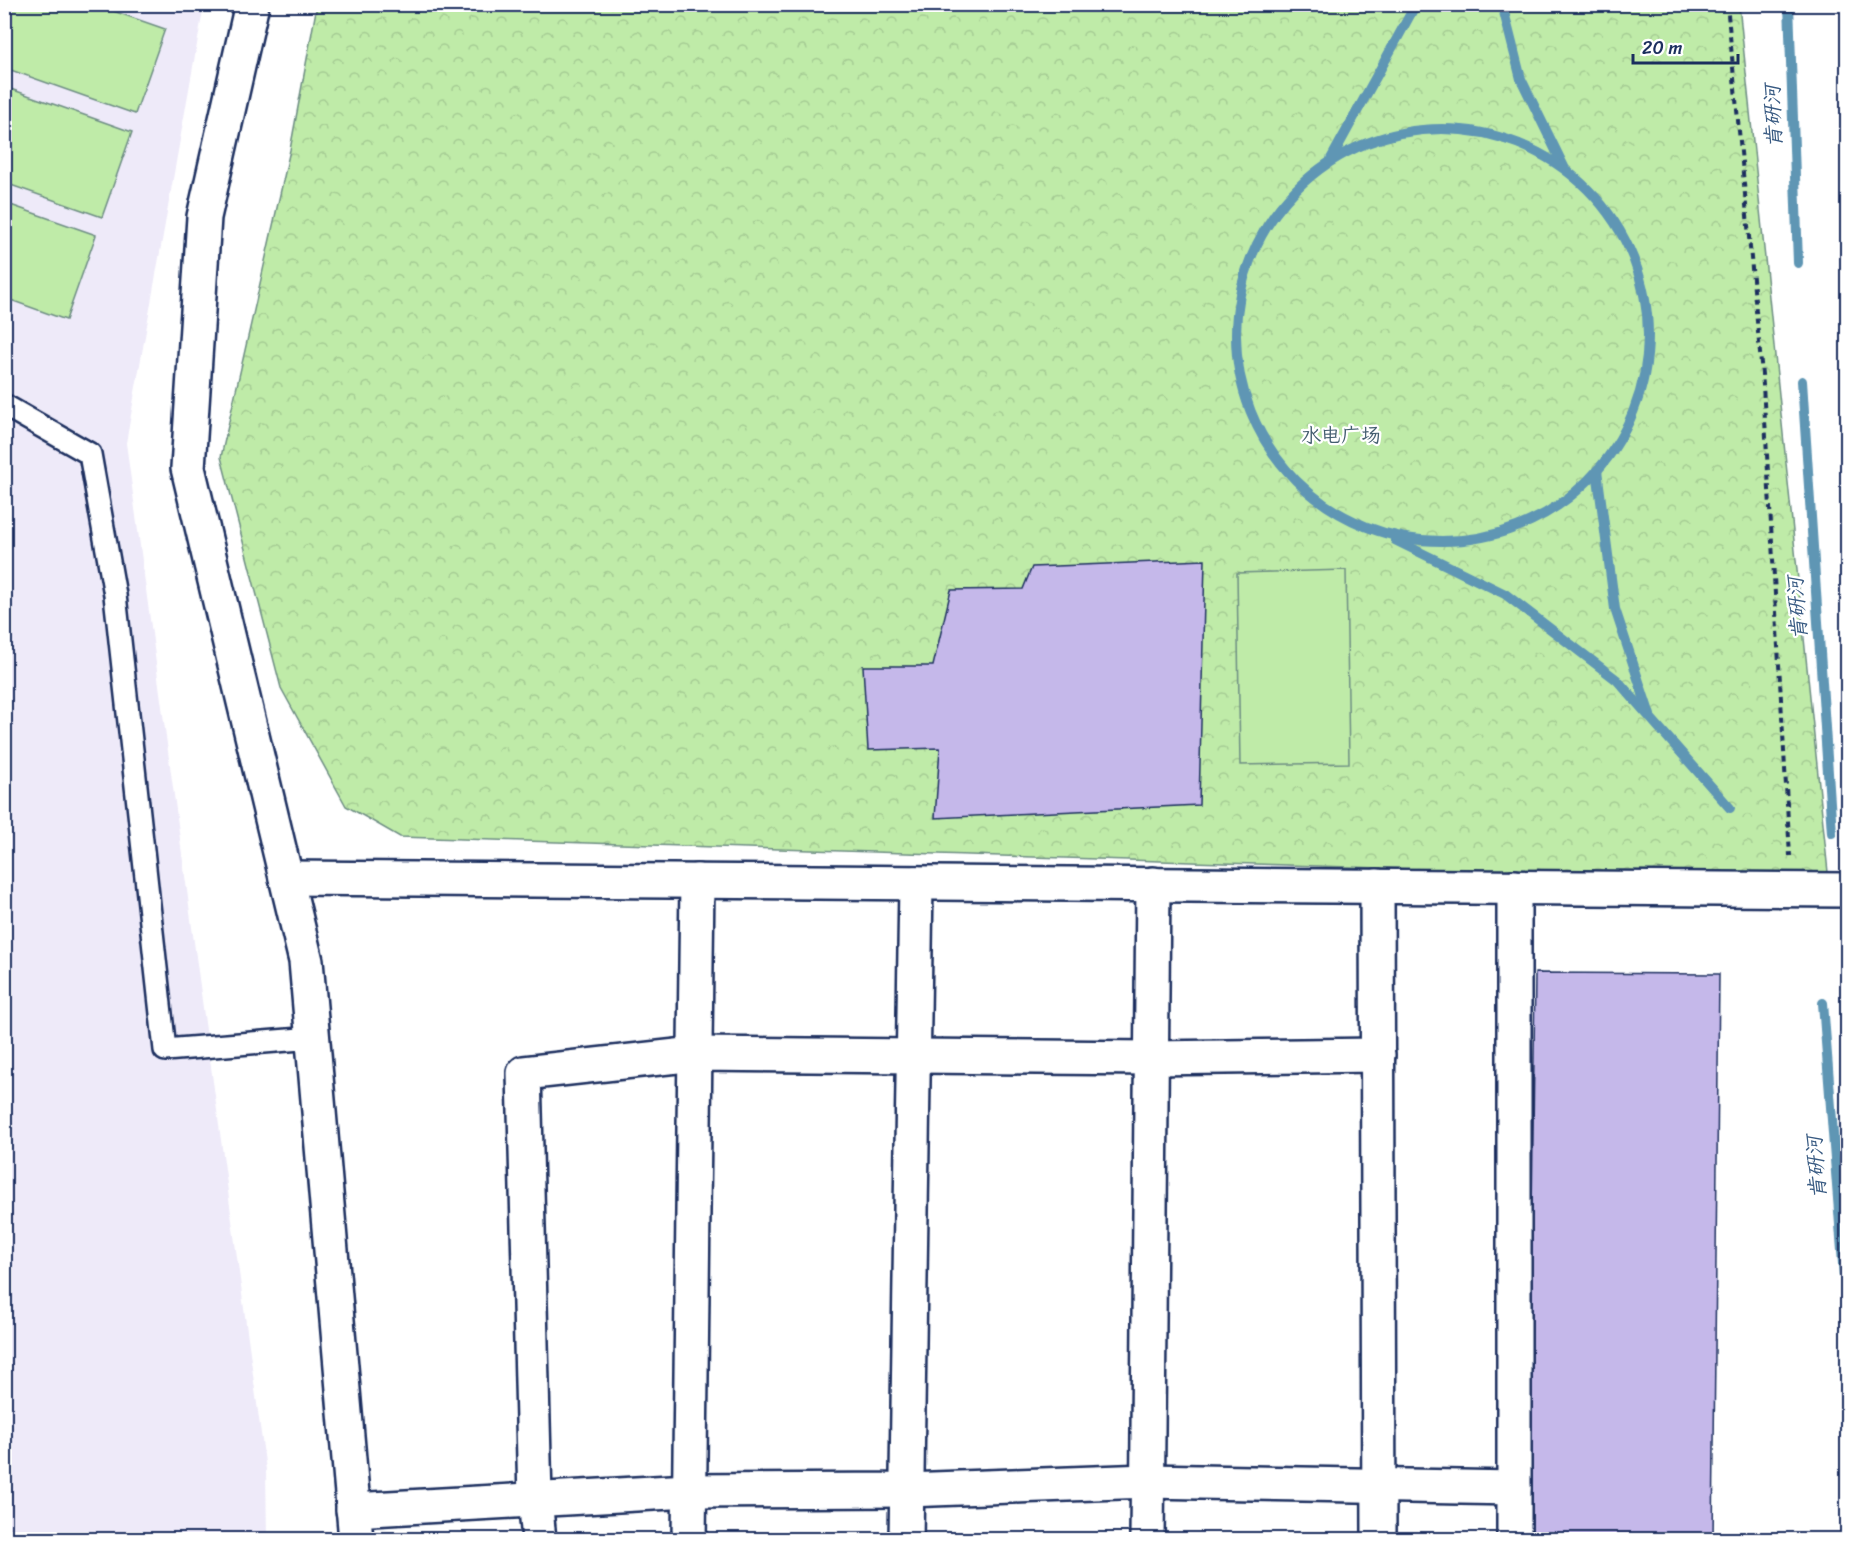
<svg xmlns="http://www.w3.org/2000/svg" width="1852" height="1544" viewBox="0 0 1852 1544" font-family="Sriracha,'LXGW WenKai TC',sans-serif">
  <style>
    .built { fill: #eeeaf9 }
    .forest { fill: url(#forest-crowns); stroke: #6d8d83; stroke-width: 1.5 }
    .garden { fill: #bfeba8; stroke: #6d8d83; stroke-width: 1.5 }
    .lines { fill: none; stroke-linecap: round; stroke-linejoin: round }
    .stream { stroke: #5f96b4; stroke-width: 10 }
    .building { fill: #c5b8ea; stroke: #1b2f5e; stroke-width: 1.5 }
    .lane-casing { stroke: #1b2f5e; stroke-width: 26 }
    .street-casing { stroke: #1b2f5e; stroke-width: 38 }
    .secondary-casing { stroke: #1b2f5e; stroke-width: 38 }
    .path { stroke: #1b2f5e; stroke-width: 4; stroke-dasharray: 6 4.5; stroke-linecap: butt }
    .lane { stroke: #fff; stroke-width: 21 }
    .street { stroke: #fff; stroke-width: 33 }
    .secondary { stroke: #fff; stroke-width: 33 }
    .labels { text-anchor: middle; stroke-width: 4.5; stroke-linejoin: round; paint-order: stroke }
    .park-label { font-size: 20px; fill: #445e70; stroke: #fff }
    .water-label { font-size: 21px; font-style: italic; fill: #385a82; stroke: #fff }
  </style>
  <defs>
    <pattern id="forest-crowns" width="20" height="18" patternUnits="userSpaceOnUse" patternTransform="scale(1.5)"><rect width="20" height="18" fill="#bfeba8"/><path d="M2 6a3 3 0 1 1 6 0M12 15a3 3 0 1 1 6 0" fill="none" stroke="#a4ca93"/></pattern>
  </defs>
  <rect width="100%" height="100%" fill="#fff"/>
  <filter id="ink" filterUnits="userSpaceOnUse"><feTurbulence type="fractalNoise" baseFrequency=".0167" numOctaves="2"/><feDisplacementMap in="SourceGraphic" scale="12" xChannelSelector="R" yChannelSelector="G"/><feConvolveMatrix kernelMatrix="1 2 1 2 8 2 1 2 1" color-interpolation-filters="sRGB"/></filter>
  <g filter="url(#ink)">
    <polygon class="built" points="5,5 204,5 126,443 266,1470 267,1539 5,1540"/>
    <polygon class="forest" points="317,5 1739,5 1829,882 400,837 346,806 281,688 221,457 290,150"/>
    <g class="garden">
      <polygon points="5,4 96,5 165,29 135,114 5,68"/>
      <polygon points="5,87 132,132 102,217 5,183"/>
      <polygon points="5,203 96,235 66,320 5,298"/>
      <polygon points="1346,570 1349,763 1240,765 1237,573"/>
    </g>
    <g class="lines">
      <g class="stream">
        <polyline points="1502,4 1521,79 1565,169"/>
        <polyline points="1789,4 1798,263"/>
        <circle cx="1442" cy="335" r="206"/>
        <polyline points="1331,159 1416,4"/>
        <polyline points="1802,381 1832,833"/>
        <polyline points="1597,470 1615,609 1650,715"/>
        <polyline points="1395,540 1505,594 1617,680 1730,808"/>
        <polyline points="1823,1003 1848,1329"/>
      </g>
    </g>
    <g class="building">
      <polygon points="1205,560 1199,805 935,818 940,748 868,750 863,666 933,666 951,590 1023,589 1032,567"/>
      <polygon points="1535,973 1719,974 1713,1540 1528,1540"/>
    </g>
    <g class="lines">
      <defs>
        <polyline id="lane" points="4,405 90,454 115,595 165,1050 313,1038"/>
        <g id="street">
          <polyline points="252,4 204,217 188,468 306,961 356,1540"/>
          <polyline points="1377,886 1379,1540"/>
          <polyline points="353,1510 689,1491 907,1490 1147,1481 1514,1488"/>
          <polyline points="539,1540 535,1498 524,1073 695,1054 1152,1058 1378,1055"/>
          <polyline points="689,1540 697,881"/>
          <polyline points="906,1540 916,883"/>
          <polyline points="1147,1540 1153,884"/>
          <polyline points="1514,1540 1514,887"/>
        </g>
        <polyline id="secondary" points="286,878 1848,890"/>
      </defs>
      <use href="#lane" class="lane-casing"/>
      <use href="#street" class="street-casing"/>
      <use href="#secondary" class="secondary-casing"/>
      <polyline class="path" points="1727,4 1763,385 1790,856"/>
      <use href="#lane" class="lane"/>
      <use href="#street" class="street"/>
      <use href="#secondary" class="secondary"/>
    </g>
  </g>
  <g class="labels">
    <g class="park-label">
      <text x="1341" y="442">水电广场</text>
    </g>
    <g class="water-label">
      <text transform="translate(1773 116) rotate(-92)" y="7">肯研河</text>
      <text transform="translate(1797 608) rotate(-94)" y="7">肯研河</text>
      <text transform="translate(1816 1167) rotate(-94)" y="7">肯研河</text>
    </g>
  </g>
  <rect width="1852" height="1544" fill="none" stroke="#fff" stroke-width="24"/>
  <rect x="12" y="12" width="1828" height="1520" fill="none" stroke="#1b2f5e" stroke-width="2" filter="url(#ink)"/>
  <path d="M1633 54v9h105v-9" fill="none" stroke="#1b2f5e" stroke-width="3"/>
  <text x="1642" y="54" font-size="18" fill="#1b2f5e" stroke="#ffffff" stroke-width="4.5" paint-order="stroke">20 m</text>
</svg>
